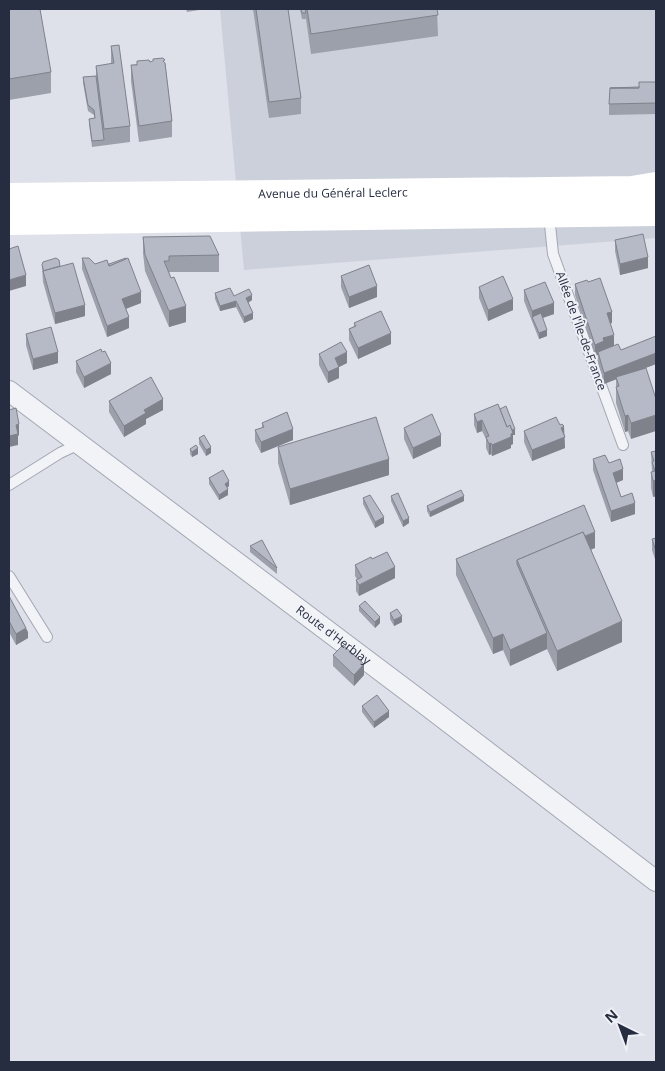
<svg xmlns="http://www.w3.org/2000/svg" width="665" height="1071" viewBox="0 0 665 1071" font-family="'Open Sans',sans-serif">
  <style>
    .built { fill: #ccd0db }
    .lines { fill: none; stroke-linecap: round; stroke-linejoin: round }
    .lane-casing { stroke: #a3a7b3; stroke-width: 12 }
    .street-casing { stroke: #a3a7b3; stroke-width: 22 }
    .lane { stroke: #f1f3f7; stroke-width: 10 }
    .street { stroke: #f1f3f7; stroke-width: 20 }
    .secondary { stroke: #fff; stroke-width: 28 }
    .wall { fill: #9ca0aa }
    .shaded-wall { fill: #7f828b }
    .building { fill: #b5bac6; stroke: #7f828b }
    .labels { text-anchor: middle; stroke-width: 4; stroke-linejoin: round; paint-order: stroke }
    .street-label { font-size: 12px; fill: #262d41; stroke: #eef0f6 }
  </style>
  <rect width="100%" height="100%" fill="#dee1e9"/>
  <polygon class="built" points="220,9 656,9 656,238 244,270"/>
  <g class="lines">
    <defs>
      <g id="lane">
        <polyline points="549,215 553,254 623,445"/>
        <polyline points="9,485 60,453 79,444"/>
        <polyline points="9,576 47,637"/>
      </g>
      <g id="street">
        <path id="s1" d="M9 391 430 708 656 881"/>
      </g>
    </defs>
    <use href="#lane" class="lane-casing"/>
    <use href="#street" class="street-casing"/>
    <use href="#lane" class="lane"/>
    <use href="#street" class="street"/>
    <g class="secondary">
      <path id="s2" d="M9 197 632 190 656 186"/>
      <polyline points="9,221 656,212"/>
    </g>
  </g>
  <g class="wall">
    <polygon points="9,9 51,72 51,93 9,100"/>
    <polygon points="186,9 205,9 187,12"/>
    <polygon points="253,9 288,9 301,98 301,114 269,118"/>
    <polygon points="300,9 437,9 438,36 311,54 306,19 302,19"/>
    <polygon points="111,46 130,126 130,142 92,147 89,124 89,119 94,118 94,115 88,111 83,83 83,77 96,76 96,66 111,64"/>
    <polygon points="150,62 165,62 172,121 172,137 139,142 131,81 131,65"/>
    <polygon points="656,82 656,114 609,115 609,104 639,87"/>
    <polygon points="143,237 219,255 219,272 169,272 186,322 169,327 145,271 143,253"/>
    <polygon points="615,240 648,268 620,275 615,251"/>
    <polygon points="82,258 95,264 109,264 141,303 126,309 129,328 107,337 82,269"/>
    <polygon points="42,265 60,266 85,316 55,324 43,282"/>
    <polygon points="341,276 377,297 349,308 341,287"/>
    <polygon points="588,282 612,323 610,323 614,346 621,350 656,336 656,364 645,368 631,439 628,431 625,432 616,403 616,379 604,384 598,363 598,355 595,356 575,295 575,284"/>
    <polygon points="479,287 513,310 488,321 479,298"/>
    <polygon points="524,290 554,314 542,318 547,336 539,339 524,301"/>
    <polygon points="215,293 234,296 252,300 248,303 253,319 244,323 236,307 220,311 215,299"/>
    <polygon points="354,323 391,344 358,359 349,340 349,329 354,326"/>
    <polygon points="26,334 58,363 33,370 26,345"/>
    <polygon points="319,354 347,363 339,367 339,378 328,383 319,365"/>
    <polygon points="76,361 111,374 84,388 76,372"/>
    <polygon points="109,401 163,410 146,419 146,424 124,437 109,412"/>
    <polygon points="500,409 515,435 513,435 513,444 511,445 511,448 492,456 491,454 489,455 486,448 486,439 482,431 477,433 474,425 474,414"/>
    <polygon points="262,423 293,440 261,453 255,441 255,430 262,428"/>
    <polygon points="404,428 441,446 413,459 404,439"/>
    <polygon points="524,431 564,434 565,448 532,461 524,442"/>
    <polygon points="199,438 211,453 206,456 199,444"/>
    <polygon points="278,447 389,475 290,505 278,463"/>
    <polygon points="190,449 198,454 192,457 190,454"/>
    <polygon points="656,451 656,496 653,497 651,488 651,472 652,472 651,452"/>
    <polygon points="593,459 609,463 623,480 616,483 621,497 635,514 611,522 593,470"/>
    <polygon points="209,478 229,486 227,488 228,495 219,500 209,484"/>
    <polygon points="391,496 409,523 403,527 391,501"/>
    <polygon points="363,498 384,523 375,528 363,504"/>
    <polygon points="464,501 430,517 427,511 427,506"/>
    <polygon points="656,538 656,562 652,550 652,539"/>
    <polygon points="250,546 277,568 277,574 250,552"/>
    <polygon points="595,548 591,549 622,642 557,671 547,649 510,666 503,650 493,654 456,575 456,559"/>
    <polygon points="372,559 395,578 359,596 356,591 356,580 357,579 355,576 355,565"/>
    <polygon points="9,596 28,638 16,645 9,632"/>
    <polygon points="359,606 380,623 375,628 359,611"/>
    <polygon points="390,613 402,622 394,626 390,619"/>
    <polygon points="333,655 364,675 354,686 333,666"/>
    <polygon points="362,706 389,717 374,728 362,712"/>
  </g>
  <g class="shaded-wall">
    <polygon points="648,257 648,268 620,275 620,264"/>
    <polygon points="26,275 26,286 9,291 9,280"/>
    <polygon points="377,286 377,297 349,308 349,297"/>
    <polygon points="141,292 141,303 122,310 122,299"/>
    <polygon points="252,295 252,300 246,304 246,298"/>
    <polygon points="513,299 513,310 488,321 488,310"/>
    <polygon points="236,301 236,307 220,311 220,306"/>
    <polygon points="554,303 554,314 534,321 532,317 532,311"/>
    <polygon points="85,305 85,316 55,324 55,313"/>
    <polygon points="186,306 186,322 169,327 169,311"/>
    <polygon points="612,312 612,323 607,324 607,313"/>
    <polygon points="253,313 253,319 244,323 244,317"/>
    <polygon points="129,317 129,328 107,337 107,326"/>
    <polygon points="547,330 547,336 539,339 539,333"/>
    <polygon points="391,333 391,344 358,359 358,348"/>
    <polygon points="614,335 614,346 604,349 604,352 598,352 598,355 595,356 595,345 603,338"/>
    <polygon points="58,352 58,363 33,370 33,359"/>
    <polygon points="347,352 347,363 337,368 339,367 339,378 328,383 328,372 335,358"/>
    <polygon points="656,353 656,364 604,384 604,373"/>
    <polygon points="111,363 111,374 84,388 84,377"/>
    <polygon points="163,399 163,410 146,419 146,424 124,437 124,426 144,410"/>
    <polygon points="628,415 628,431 625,432 625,416"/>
    <polygon points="656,415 656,431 631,439 631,423"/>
    <polygon points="482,420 482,431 477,433 477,422"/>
    <polygon points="19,424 19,435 18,436 18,445 9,447 9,436 16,425"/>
    <polygon points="564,426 565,448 532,461 532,450 561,428"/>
    <polygon points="293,429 293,440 261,453 261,442"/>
    <polygon points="515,429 515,435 513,435 513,444 511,445 511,448 492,456 492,445 507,432"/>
    <polygon points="441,435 441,446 413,459 413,448"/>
    <polygon points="491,443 491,454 489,455 489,444"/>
    <polygon points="211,447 211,453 206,456 206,450"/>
    <polygon points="198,448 198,454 192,457 192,452"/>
    <polygon points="389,459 389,475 290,505 290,489"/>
    <polygon points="623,469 623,480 613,484 613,473"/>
    <polygon points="656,480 656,496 653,497 653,481"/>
    <polygon points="229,481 229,486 225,489 225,484"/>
    <polygon points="228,489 228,495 219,500 219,495"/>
    <polygon points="464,496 464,501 430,517 430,512"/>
    <polygon points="635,503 635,514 611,522 611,511"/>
    <polygon points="384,517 384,523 375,528 375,522"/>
    <polygon points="409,518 409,523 403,527 403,521"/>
    <polygon points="595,532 595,548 525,577 519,564"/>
    <polygon points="395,567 395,578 359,596 359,585"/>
    <polygon points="402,616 402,622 394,626 394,620"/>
    <polygon points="380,617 380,623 375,628 375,622"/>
    <polygon points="622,621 622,642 557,671 557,651"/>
    <polygon points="26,628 28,632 28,638 16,645 16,634"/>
    <polygon points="547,633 547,649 510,666 510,650"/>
    <polygon points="503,634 503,650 493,654 493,638"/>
    <polygon points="364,664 364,675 354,686 354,675"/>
    <polygon points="389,711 389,717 374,728 374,722"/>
  </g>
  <g class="building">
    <polygon points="9,9 40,9 51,72 9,79"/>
    <polygon points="256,9 288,9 301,98 269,102"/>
    <polygon points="301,9 305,9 306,13 302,13"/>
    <polygon points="307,9 437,9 438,15 311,34"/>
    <polygon points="119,45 130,126 104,129 96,66 114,63 111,46"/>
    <polygon points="163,58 165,60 163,61 165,63 172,121 139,126 131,65 137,65 137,61 149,60 150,62 153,61 153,59"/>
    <polygon points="96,76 104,140 92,141 89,119 95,118 94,110 88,105 83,77"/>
    <polygon points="639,82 656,82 656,103 609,104 610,88 639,88"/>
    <polygon points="639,87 639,88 610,88"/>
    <polygon points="643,234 648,257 620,264 615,240"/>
    <polygon points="210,236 219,255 169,256 169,261 164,261 171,278 174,277 186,306 169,311 145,255 143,237"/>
    <polygon points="18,246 26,275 9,280 9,249"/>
    <polygon points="56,258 59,260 60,266 43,271 45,276 42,265 43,262"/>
    <polygon points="82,258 89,258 95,264 107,260 109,266 128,258 141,292 122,299 129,317 107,326"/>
    <polygon points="126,258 126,259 109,266 109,264"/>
    <polygon points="73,263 85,305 55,313 43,271"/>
    <polygon points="369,265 377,286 349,297 341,276"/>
    <polygon points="503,276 513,299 488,310 479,287"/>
    <polygon points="600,278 612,312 607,313 614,335 603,338 604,341 595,345 575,284 587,280 588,282"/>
    <polygon points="545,282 554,303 532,311 524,290"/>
    <polygon points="230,288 234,296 249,289 252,295 246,298 253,313 244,317 236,301 220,306 215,293"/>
    <polygon points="381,311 391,333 358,348 349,329 356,326 354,323"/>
    <polygon points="541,313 547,330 539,333 532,317"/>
    <polygon points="51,327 58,352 33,359 26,334"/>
    <polygon points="656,336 656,353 604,373 598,352 618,344 621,350"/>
    <polygon points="341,342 347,352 335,358 339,367 328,372 319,354"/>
    <polygon points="101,349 102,352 105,351 111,363 84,377 76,361"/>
    <polygon points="646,368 656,399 656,415 631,423 628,415 625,416 616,387 619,386 616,377"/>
    <polygon points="151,377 163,399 144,410 146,413 124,426 109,401"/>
    <polygon points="498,404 507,427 510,425 513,433 511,434 511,437 492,445 491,443 489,444 486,437 489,436 482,420 477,422 474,414"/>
    <polygon points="506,406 515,429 512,430 510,425 507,427 500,409"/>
    <polygon points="16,408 19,424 16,425 18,434 9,436 9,410"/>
    <polygon points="287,412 293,429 261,442 255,430 264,427 262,423"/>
    <polygon points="432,414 441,435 413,448 404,428"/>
    <polygon points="376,417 389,459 290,489 278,447"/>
    <polygon points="556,417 560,425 562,424 564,426 561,428 565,437 532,450 524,431"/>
    <polygon points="204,435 211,447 206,450 199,438"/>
    <polygon points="196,445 198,448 192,452 190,449"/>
    <polygon points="656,451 656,480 653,481 651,472 655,471 652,462 654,461 651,452"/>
    <polygon points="605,455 609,463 620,459 623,469 613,473 621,497 632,493 635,503 611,511 593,459"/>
    <polygon points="223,470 229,481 225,484 228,489 219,495 209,478"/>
    <polygon points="461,490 464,496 430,512 427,506"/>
    <polygon points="398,493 409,518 403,521 391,496"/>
    <polygon points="370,495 384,517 375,522 363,498"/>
    <polygon points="584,505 595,532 585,536 583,532 517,560 517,564 547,633 510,650 503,634 493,638 456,559"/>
    <polygon points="583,532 622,621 557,651 517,560"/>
    <polygon points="656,538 656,551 652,539"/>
    <polygon points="262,540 277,568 250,546"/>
    <polygon points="387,552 395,567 359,585 356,580 362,577 355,565 371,557 372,559"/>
    <polygon points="9,596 26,628 16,634 9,621"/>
    <polygon points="365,601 380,617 375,622 359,606"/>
    <polygon points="397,609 402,616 394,620 390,613"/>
    <polygon points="343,645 364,664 354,675 333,655"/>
    <polygon points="377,695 389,711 374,722 362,706"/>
  </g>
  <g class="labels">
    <g class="street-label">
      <text dy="4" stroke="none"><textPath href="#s2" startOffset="324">Avenue du Général Leclerc</textPath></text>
      <text transform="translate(581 331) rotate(70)" y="4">Allée de l'Île-de-France</text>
      <text dy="4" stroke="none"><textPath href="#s1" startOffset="406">Route d'Herblay</textPath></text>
    </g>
  </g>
  <rect width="665" height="1071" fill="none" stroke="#262d41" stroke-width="20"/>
  <g transform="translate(620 1026) rotate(318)" stroke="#eef0f6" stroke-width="4" paint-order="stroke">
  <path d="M0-4L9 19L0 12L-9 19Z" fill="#262d41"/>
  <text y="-8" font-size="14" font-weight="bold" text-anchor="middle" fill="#262d41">N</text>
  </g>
</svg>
